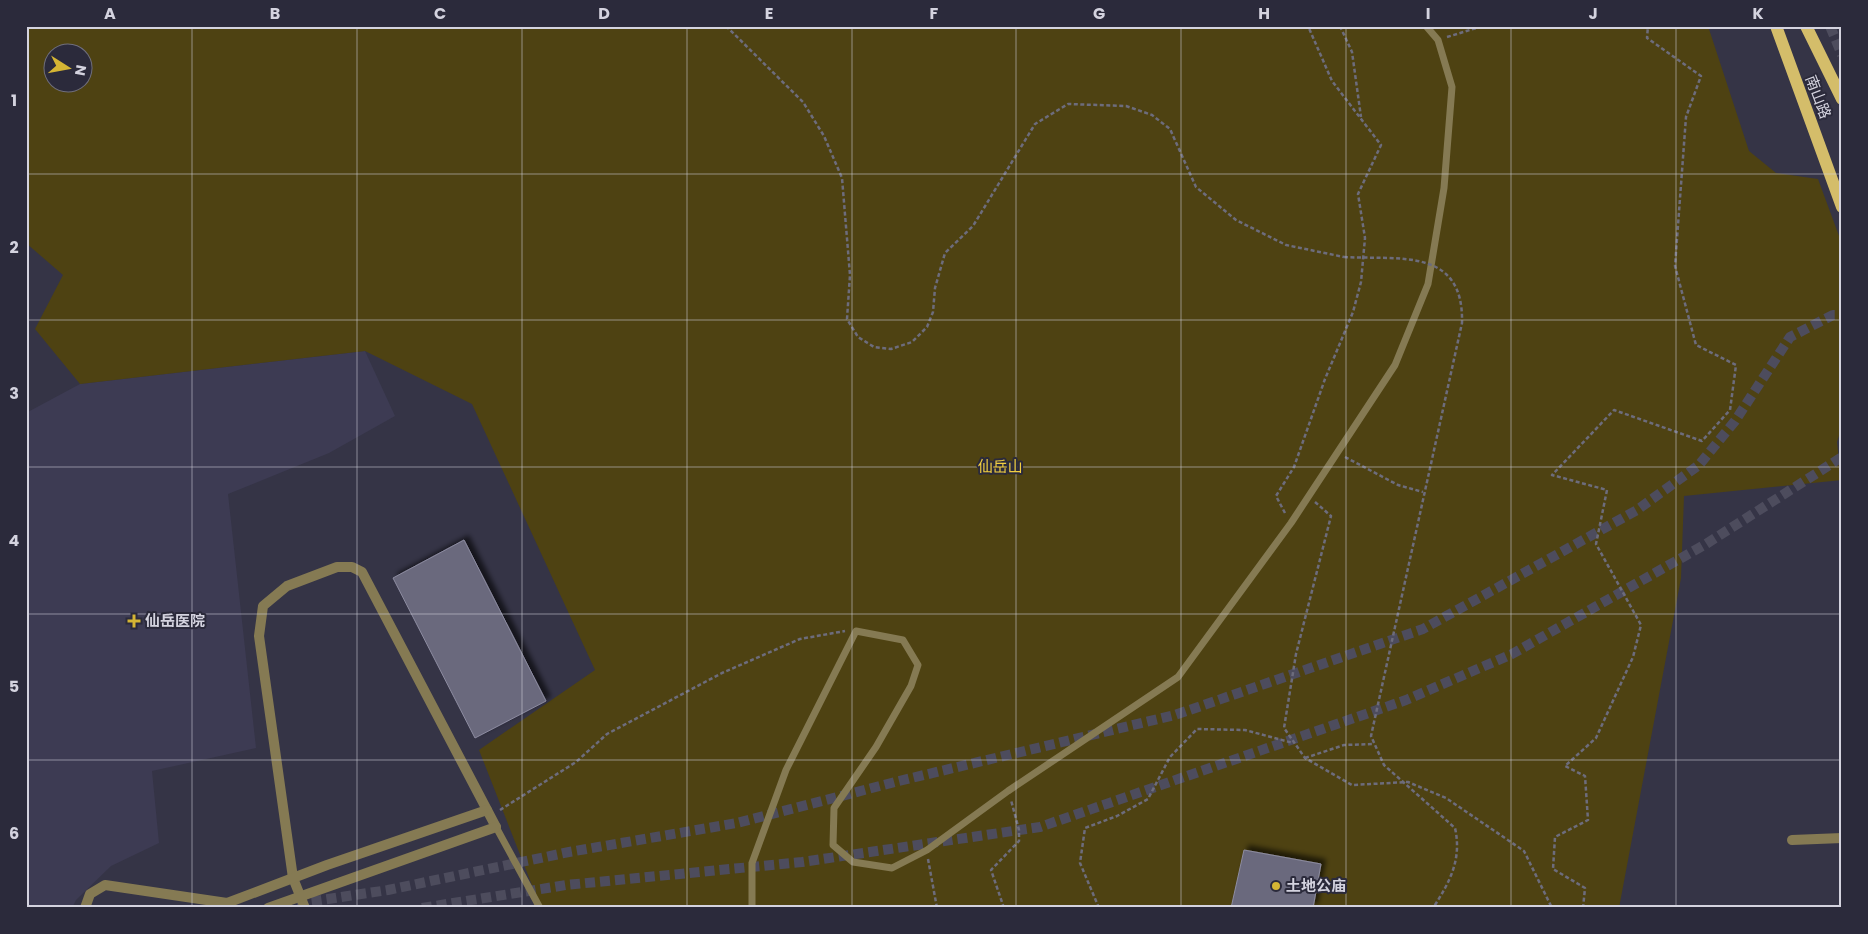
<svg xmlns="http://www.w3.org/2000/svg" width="1868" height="934" viewBox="0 0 1868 934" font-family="Poppins,'Noto Sans SC',sans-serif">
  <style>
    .built { fill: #3d3b53 }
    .green { fill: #4e4212; fill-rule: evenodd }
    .building { fill: #6a697d; stroke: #8d8ca1; filter: url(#shadow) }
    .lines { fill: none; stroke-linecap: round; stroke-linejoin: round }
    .secondary-tunnel { stroke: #4d4c5d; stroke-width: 10; stroke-dasharray: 10 5; stroke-linecap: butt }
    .path { stroke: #6d6c7c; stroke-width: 2.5; stroke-dasharray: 4 2.5; stroke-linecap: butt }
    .service { stroke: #857a53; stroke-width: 7 }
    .minor { stroke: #857a53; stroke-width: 10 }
    .tertiary { stroke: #857a53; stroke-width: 10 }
    .primary { stroke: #d4bd6a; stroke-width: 12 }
    .path-bridge { stroke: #6d6c7c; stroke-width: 2.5; stroke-dasharray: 4 2.5; stroke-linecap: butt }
    .grid { fill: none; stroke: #d4d3df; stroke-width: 1; stroke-opacity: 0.55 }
    .poi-dot { fill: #d5b534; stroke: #2b2a3b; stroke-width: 2 }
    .labels { text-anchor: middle; stroke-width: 4; stroke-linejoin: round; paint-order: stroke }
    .street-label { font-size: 15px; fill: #d4d3df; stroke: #2b2a3b }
    .park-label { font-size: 15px; fill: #f1ce41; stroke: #2b2a3b }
    .poi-label { font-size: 15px; font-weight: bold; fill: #d4d3df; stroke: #2b2a3b; text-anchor: start }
    .neatline { fill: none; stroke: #d4d3df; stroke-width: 2 }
    .grid-label { font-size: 16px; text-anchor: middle; font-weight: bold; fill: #d4d3df }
  </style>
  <defs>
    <filter id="shadow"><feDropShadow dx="4.5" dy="-4.5" stdDeviation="2.5" flood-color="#0009"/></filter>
  </defs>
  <rect width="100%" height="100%" fill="#353446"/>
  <polygon class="built" points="365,351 395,416 329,453 228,494 256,748 152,771 159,843 111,866 76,900 72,908 26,908 26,413 80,384"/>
  <path class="green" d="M26 26H1708L1749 151 1776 173 1818 179 1842 244V426L1837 442 1839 460H1842V480L1684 496 1681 578 1619 908H541L479 750 595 670 472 404 365 351 80 384 35 329 63 275 26 243ZM52 52H82V82H52Z"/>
  <g class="building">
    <polygon points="464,540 546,701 475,738 393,578"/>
    <polygon points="1244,850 1321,864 1313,908 1231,908"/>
  </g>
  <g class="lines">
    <g class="secondary-tunnel">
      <polyline points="1830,26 1842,55"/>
      <polyline points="282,906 388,890 569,852 737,823 899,781 1175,715 1423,629 1637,510 1699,465 1735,421 1790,337 1833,315 1842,315"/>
      <polyline points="422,908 566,885 802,862 1040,827 1406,700 1512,654 1706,544 1842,457"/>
    </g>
    <g class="path">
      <polyline points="726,26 803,102 824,136 842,178 850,275 847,319 858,337 874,347 891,349 912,342 927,327 933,312 935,288 945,253 973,226 1035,124 1068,104 1126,106 1152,115 1170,129 1196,187 1236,220 1286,245 1344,257"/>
      <polyline points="1340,26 1352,52 1361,117"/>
      <polyline points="1447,37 1483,26"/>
      <polyline points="1345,457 1398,485 1423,492"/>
      <polyline points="1315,502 1331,516 1296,654 1284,728 1305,758 1352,785 1408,782 1446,798 1524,851 1552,908"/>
      <polyline points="1285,513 1276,496 1294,467 1325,379 1353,312 1361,282 1365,238 1358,194 1381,145 1332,81 1308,26"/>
      <polyline points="1305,758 1344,745 1374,744"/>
      <polyline points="500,810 576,762 607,734 722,673 800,639 845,631"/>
      <polyline points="928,859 937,908"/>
      <polyline points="1004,908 991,870 1019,841 1019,830 1011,800"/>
      <polyline points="1099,908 1080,863 1085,828 1117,816 1148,799 1170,757 1197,729 1245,730 1293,743"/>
      <polyline points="1583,908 1585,888 1553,869 1555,837 1588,820 1585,776 1565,766 1596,738 1633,657 1641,625 1596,544 1607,490 1552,475 1614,410 1702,441 1730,410 1736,365 1696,345 1675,266 1686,117 1701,76 1647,38 1648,26"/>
    </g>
    <g class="service">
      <polyline points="496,827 540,908"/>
      <polyline points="752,908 752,863 786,770 856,631 903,640 918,665 911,686 876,747 834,808 833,845 853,862 892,868 927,850 1008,791 1178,677 1291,523 1395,365 1428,284 1444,188 1452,87 1438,40 1426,26"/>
    </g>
    <g class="minor">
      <polyline points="1792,840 1842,838"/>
      <polyline points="85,908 90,894 105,885 227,903"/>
      <polyline points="305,908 293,878 259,636 263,606 287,586 337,567 352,567 362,572 496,827"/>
    </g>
    <g class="tertiary">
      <polyline points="214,908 327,865 487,810"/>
      <polyline points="268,908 496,827"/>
    </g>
    <g class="primary">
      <polyline points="1776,26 1842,207"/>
      <polyline points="1806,26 1842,99"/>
    </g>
    <path class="path-bridge" d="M1344 257C1399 260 1464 247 1462 323L1371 736 1384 765 1455 828C1462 859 1450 882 1433 908"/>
  </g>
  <path class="grid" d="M192 26V908M357 26V908M522 26V908M687 26V908M852 26V908M1016 26V908M1181 26V908M1346 26V908M1511 26V908M1676 26V908M26 174H1842M26 320H1842M26 467H1842M26 614H1842M26 760H1842"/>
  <g class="poi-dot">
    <path d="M131.5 613.5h5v5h5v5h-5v5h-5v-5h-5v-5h5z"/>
    <circle cx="1276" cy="886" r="5"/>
  </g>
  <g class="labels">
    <g class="street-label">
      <text transform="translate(1818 97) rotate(69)" y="5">南山路</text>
    </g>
    <g class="park-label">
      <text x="1000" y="472">仙岳山</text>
    </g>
    <g class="poi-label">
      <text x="145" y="626">仙岳医院</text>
      <text x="1286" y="891">土地公庙</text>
    </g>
  </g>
  <rect width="1868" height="934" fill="none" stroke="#2b2a3b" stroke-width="55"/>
  <g transform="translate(68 68) rotate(101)"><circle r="24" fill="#2b2a3b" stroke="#6f6e7d"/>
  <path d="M0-4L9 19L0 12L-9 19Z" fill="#d5b534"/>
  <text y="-8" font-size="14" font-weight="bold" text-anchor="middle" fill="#d4d3df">N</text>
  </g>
  <rect x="28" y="28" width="1812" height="878" class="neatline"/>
  <g class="grid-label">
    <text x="110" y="19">A</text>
    <text x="275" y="19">B</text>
    <text x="440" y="19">C</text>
    <text x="604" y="19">D</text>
    <text x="769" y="19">E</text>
    <text x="934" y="19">F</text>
    <text x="1099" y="19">G</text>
    <text x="1264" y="19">H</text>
    <text x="1428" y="19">I</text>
    <text x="1593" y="19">J</text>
    <text x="1758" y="19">K</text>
    <text x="14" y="106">1</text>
    <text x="14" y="253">2</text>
    <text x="14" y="399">3</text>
    <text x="14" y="546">4</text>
    <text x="14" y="692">5</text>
    <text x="14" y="839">6</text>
  </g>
</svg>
